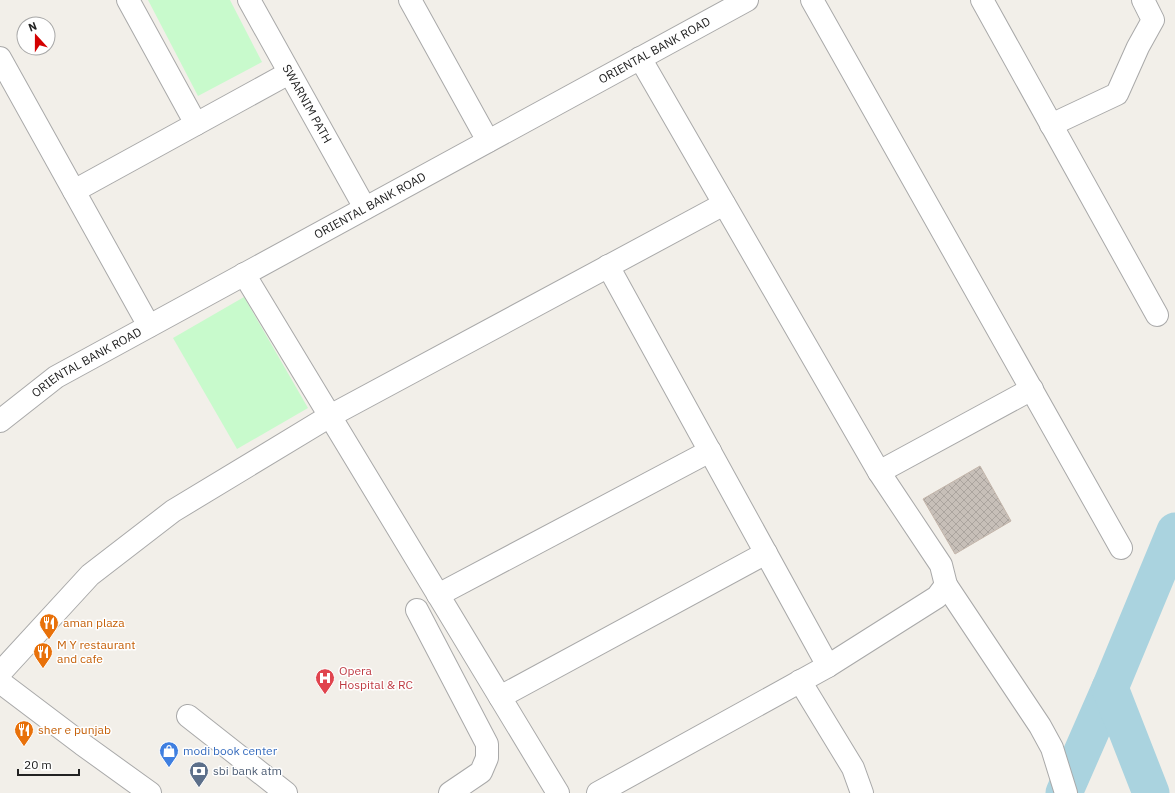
<svg xmlns="http://www.w3.org/2000/svg" width="1175" height="793" viewBox="0 0 1175 793" font-family="'IBM Plex Sans',sans-serif">
  <style>
    .park { fill: #c8facc }
    .lines { fill: none; stroke-linecap: round; stroke-linejoin: round }
    .river { stroke: #aad3df; stroke-width: 37 }
    .building { fill: url(#building-cross-hatch); stroke: #c4b6ab }
    .minor-casing { stroke: #a9a9a9; stroke-width: 24 }
    .minor { stroke: #fff; stroke-width: 22 }
    .labels { text-anchor: middle; stroke-width: 3; stroke-linejoin: round; paint-order: stroke }
    .street-label { font-size: 12px; fill: #222; stroke: #fff }
    .food-label { font-size: 12px; fill: #c56008; stroke: #fff; text-anchor: start }
    .health-label { font-size: 12px; fill: #be3a42; stroke: #fff; text-anchor: start }
    .shop-label { font-size: 12px; fill: #366cbe; stroke: #fff; text-anchor: start }
    .service-label { font-size: 12px; fill: #4e5e75; stroke: #fff; text-anchor: start }
  </style>
  <defs>
    <pattern id="building-cross-hatch" width="8" height="8" patternUnits="userSpaceOnUse"><rect width="8" height="8" fill="#c7bfb8"/><path d="M0 0l8 8M0 8l8-8" fill="none" stroke="#aba49e"/></pattern>
  </defs>
  <rect width="100%" height="100%" fill="#f2efe9"/>
  <g class="park">
    <polygon points="148,0 230,0 262,62 198,96"/>
    <polygon points="244,297 308,408 237,449 173,338"/>
  </g>
  <g class="lines">
    <g class="river">
      <polyline points="1064,793 1110,688"/>
      <polyline points="1151,793 1110,688 1175,531"/>
    </g>
  </g>
  <polygon class="building" points="980,466 1011,521 955,554 923,499"/>
  <g class="lines">
    <defs>
      <g id="minor">
        <polyline points="128,0 196,124"/>
        <path id="s1" d="M249 0 365 208"/>
        <polyline points="410,0 488,141"/>
        <polyline points="812,0 1121,548"/>
        <polyline points="982,0 1157,315"/>
        <polyline points="0,58 149,326"/>
        <polyline points="1051,125 1117,94 1138,47 1153,20 1143,0"/>
        <polyline points="74,191 289,73"/>
        <polyline points="608,266 828,666"/>
        <polyline points="244,274 558,793"/>
        <path id="s2" d="M0 421 56 377 747 0"/>
        <polyline points="879,472 1032,389"/>
        <polyline points="946,585 1040,726 1052,748 1066,793"/>
        <polyline points="438,595 710,451"/>
        <polyline points="417,610 487,744 487,758 481,772 450,793"/>
        <polyline points="0,673 90,575 173,511 330,416 724,204"/>
        <polyline points="800,681 853,768 862,793"/>
        <polyline points="0,682 82,744 150,793"/>
        <polyline points="500,697 766,553"/>
        <polyline points="188,716 286,793"/>
        <polyline points="598,793 828,666 937,597 946,585 941,565 879,472 640,58"/>
      </g>
    </defs>
    <use href="#minor" class="minor-casing"/>
    <use href="#minor" class="minor"/>
  </g>
  <defs>
    <symbol id="restaurant-pin" viewBox="-11 -11 22 30"><path d="M0 17L-7.5 6A9.5 9.5 0 1 1 7.5 6Z" fill="#e8710a" stroke="#fff"/><path d="M-5-6h1v4h1v-4h1v4h1v-4h1v5L-1.5 .5V6h-2V.5L-5-1ZM5-6V6H3V1.5H1.5Q1.5-4 5-6Z" fill="#fff"/></symbol>
    <symbol id="hospital-pin" viewBox="-11 -11 22 30"><path d="M0 17L-7.5 6A9.5 9.5 0 1 1 7.5 6Z" fill="#e0444e" stroke="#fff"/><path d="M-5-5h3v3.5h4V-5h3V5h-3V1.5h-4V5h-3Z" fill="#fff"/></symbol>
    <symbol id="shop-pin" viewBox="-11 -11 22 30"><path d="M0 17L-7.5 6A9.5 9.5 0 1 1 7.5 6Z" fill="#3f7fe0" stroke="#fff"/><path d="M-5-2.5h2.3a2.7 3.5 0 0 1 5.4 0H5L5.5 6h-11ZM-1.5-2.5h3a1.5 2.3 0 0 0-3 0Z" fill="#fff"/></symbol>
    <symbol id="bank-pin" viewBox="-11 -11 22 30"><path d="M0 17L-7.5 6A9.5 9.5 0 1 1 7.5 6Z" fill="#5c6f8a" stroke="#fff"/><path d="M-6-4H6V4H-6ZM0-2.3a2.3 2.3 0 1 0 0 4.6a2.3 2.3 0 1 0 0-4.6Z" fill="#fff"/></symbol>
  </defs>
  <g fill-rule="evenodd">
    <use href="#restaurant-pin" x="38" y="612" width="22" height="30"/>
    <use href="#restaurant-pin" x="32" y="641" width="22" height="30"/>
    <use href="#hospital-pin" x="314" y="667" width="22" height="30"/>
    <use href="#restaurant-pin" x="13" y="719" width="22" height="30"/>
    <use href="#shop-pin" x="158" y="740" width="22" height="30"/>
    <use href="#bank-pin" x="188" y="760" width="22" height="30"/>
  </g>
  <g class="labels">
    <g class="street-label">
      <text dy="4" stroke="none"><textPath href="#s2" startOffset="753">ORIENTAL BANK ROAD</textPath></text>
      <text dy="4" stroke="none"><textPath href="#s1" startOffset="119">SWARNIM PATH</textPath></text>
      <text dy="4" stroke="none"><textPath href="#s2" startOffset="429">ORIENTAL BANK ROAD</textPath></text>
      <text dy="4" stroke="none"><textPath href="#s2" startOffset="105">ORIENTAL BANK ROAD</textPath></text>
    </g>
    <g class="food-label">
      <text x="63" y="627">aman plaza</text>
      <text x="57" y="649">M Y restaurant<tspan x="57" dy="14">and cafe</tspan></text>
      <text x="38" y="734">sher e punjab</text>
    </g>
    <g class="health-label">
      <text x="339" y="675">Opera<tspan x="339" dy="14">Hospital &amp; RC</tspan></text>
    </g>
    <g class="shop-label">
      <text x="183" y="755">modi book center</text>
    </g>
    <g class="service-label">
      <text x="213" y="775">sbi bank atm</text>
    </g>
  </g>
  <g transform="translate(36 36) rotate(339)"><circle r="19" fill="#ffffff" stroke="#a7a7a7"/>
  <path d="M0-3L7 15L0 10L-7 15Z" fill="#d40000"/>
  <text y="-6" font-size="11" font-weight="bold" text-anchor="middle" fill="#222222">N</text>
  </g>
  <path d="M18 769v6h61v-6" fill="none" stroke="#222222" stroke-width="2"/>
  <text x="24" y="769" font-size="12" fill="#222222" stroke="#ffffff" stroke-width="3" paint-order="stroke">20 m</text>
</svg>
